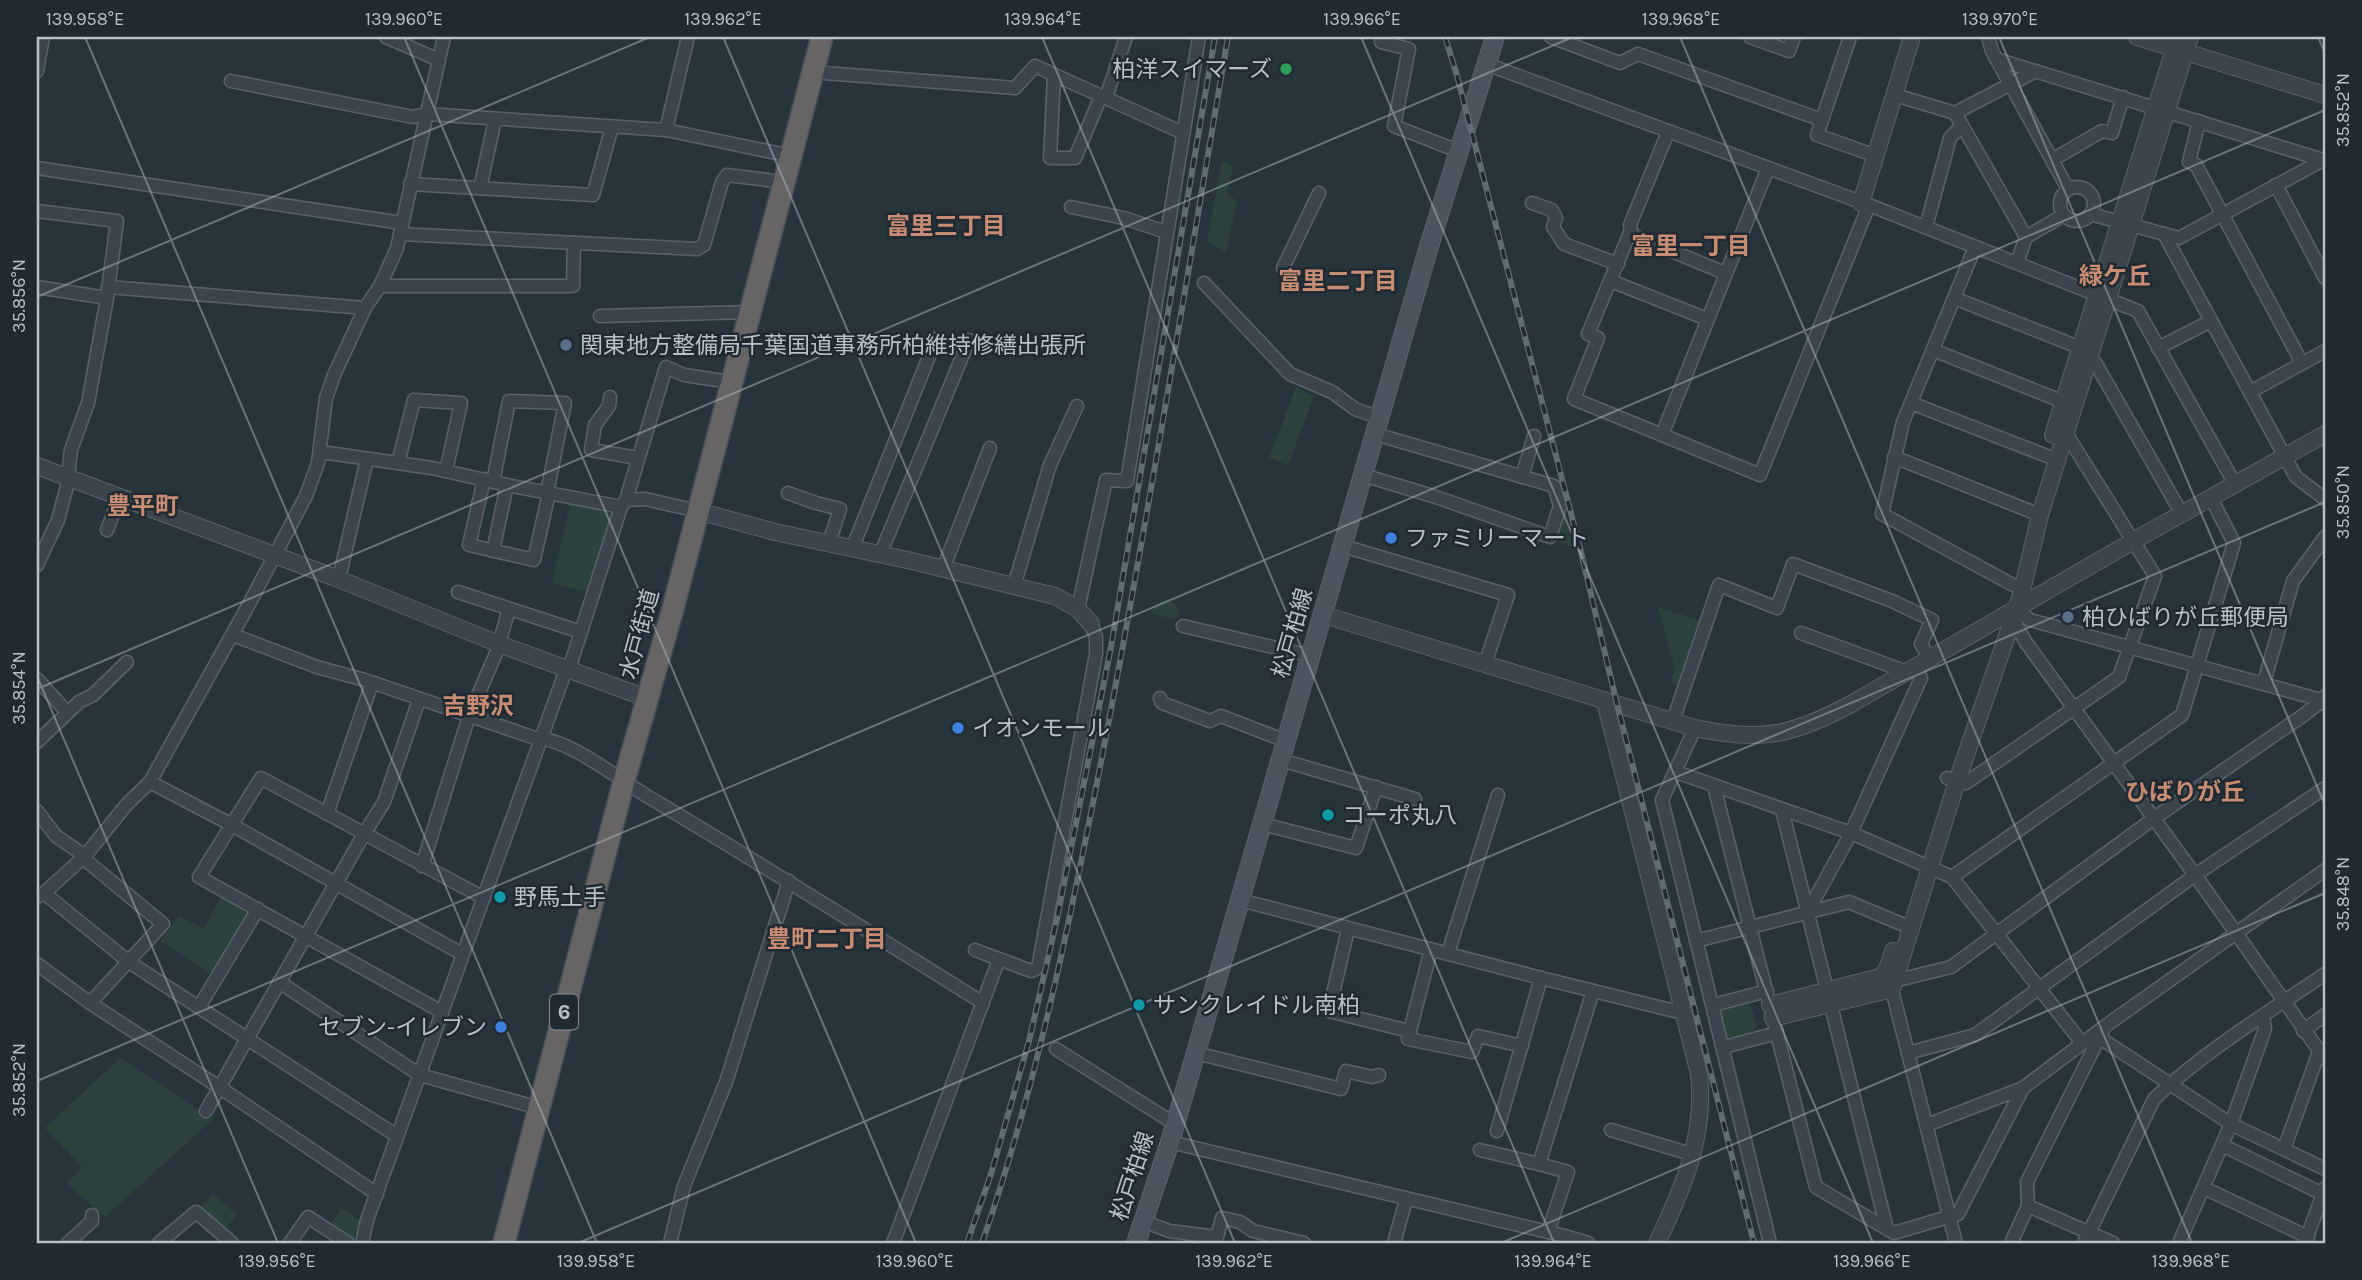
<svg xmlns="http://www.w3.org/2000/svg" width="2362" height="1280" viewBox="0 0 2362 1280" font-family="Karla,'Noto Sans JP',sans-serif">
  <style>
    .green { fill: #2d423f }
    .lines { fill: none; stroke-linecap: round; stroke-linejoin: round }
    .minor-casing { stroke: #5a636b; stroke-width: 15 }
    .tertiary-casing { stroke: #5a636b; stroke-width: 18 }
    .secondary-casing { stroke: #5a636b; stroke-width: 20 }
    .trunk-casing { stroke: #465058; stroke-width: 24 }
    .minor { stroke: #3c454d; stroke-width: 12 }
    .tertiary { stroke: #3c454d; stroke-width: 16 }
    .secondary { stroke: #4a555f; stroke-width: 18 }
    .trunk { stroke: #666464; stroke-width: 21 }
    .rail-casing { stroke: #606c75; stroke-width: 6 }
    .rail { stroke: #202a32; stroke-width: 3.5; stroke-dasharray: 10; stroke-linecap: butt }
    .ticks { fill: none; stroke: #b8c0c8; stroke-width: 2; stroke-opacity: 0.45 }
    .leisure-dot { fill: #2e9e5b; stroke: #202a32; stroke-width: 2.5 }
    .service-dot { fill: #5c6f8a; stroke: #202a32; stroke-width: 2.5 }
    .shop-dot { fill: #3f7fe0; stroke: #202a32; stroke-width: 2.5 }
    .culture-dot { fill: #0f9aa8; stroke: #202a32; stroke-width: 2.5 }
    .labels { text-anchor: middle; stroke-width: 5; stroke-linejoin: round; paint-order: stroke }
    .shield { fill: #202a32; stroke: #8a939b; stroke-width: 2 }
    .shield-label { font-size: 21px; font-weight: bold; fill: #b8c0c8 }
    .poi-label { font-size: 23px; fill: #b8c0c8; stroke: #202a32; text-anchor: start }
    .street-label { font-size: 23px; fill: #b8c0c8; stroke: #202a32 }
    .neighbourhood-label { font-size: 24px; font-weight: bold; fill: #c88c72; stroke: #202a32 }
    .neatline { fill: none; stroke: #b8c0c8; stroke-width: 2.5 }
    .ticks-label { font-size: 18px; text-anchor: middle; fill: #b8c0c8 }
  </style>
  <rect width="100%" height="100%" fill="#28343c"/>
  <g class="green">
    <polygon points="1222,161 1233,166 1227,194 1237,201 1226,252 1207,241"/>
    <polygon points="1296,387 1314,396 1288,465 1269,458"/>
    <polygon points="571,501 610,508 615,515 585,592 552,583"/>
    <polygon points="1562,507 1573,547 1553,541"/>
    <polygon points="1162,600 1172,602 1180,609 1177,617 1173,619 1151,613 1154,606"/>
    <polygon points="1658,607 1701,621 1681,683 1677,685 1670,682 1675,670"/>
    <polygon points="223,893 249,908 250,913 213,976 160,941 179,916 204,929"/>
    <polygon points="1748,1003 1750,1004 1757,1026 1754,1031 1725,1038 1718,1011"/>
    <polygon points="120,1058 213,1119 105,1217 66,1183 82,1167 45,1128"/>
    <polygon points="213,1194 237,1215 221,1234 196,1212"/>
    <polygon points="341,1208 361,1221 353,1240 330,1226"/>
  </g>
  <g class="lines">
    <defs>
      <g id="minor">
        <polyline points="386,37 439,60"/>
        <polyline points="1551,37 1620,63 1638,54 1822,120"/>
        <polyline points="1750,37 1789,51 1794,37"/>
        <polyline points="1850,37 1817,135 1876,156"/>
        <polyline points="1988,37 1992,51 2068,189"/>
        <polyline points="1381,42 1409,49 1394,126 1458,151"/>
        <polyline points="1996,59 2323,160"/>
        <polyline points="1486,64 1869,205 2138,311 2235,484"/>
        <polyline points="37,71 43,37"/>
        <polyline points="812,72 1015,88 1035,66 1183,133"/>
        <polyline points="1054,75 1050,158 1075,158 1101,96"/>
        <polyline points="231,81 413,117 426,114 666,130 791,156"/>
        <polyline points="1895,95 1955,113 2026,237 2017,263"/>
        <polyline points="1106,98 1126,37"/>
        <polyline points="1955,113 2036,71"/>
        <polyline points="2199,121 2189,162 2196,165 2302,363"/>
        <polyline points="666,130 688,37"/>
        <polyline points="1668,132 1630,225 1631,230 1588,334 1598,338 1574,399 1760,475 1869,205"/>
        <polyline points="2052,160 2102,131 2112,133 2123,97"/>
        <polyline points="37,168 402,223"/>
        <polyline points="410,184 593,195 612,127"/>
        <polyline points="2276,185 2325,278"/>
        <circle cx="2077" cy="204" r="17"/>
        <polyline points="480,188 495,120"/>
        <polyline points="1532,203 1552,210 1556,218 1553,227 1564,244 1618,264"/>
        <polyline points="1071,207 1124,218 1166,232"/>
        <polyline points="37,211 117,221 107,298 88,403 71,450 67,486 58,520 37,565"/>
        <polyline points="2090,214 2179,238 2325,159"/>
        <polyline points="1926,227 1950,138 1962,125"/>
        <polyline points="400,234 697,249 704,245 722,182 727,175 768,180 784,185"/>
        <polyline points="1630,234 1725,273"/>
        <polyline points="2164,234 2296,477 2325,499"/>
        <polyline points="2026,237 2064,215"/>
        <polyline points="1975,247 1903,422 1882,514 2013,585"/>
        <polyline points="1283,268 1319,193"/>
        <polyline points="1611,281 1707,319"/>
        <polyline points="1204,283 1290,374 1332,392 1355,409 1380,418"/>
        <polyline points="380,286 573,286 574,243"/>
        <polyline points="37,287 107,298"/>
        <polyline points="108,287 365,308"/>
        <polyline points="1954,298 2081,348 2096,364 2182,514"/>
        <polyline points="600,316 750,312"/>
        <polyline points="2158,348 2211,321"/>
        <polyline points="1933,350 2069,404"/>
        <polyline points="2250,392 2325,351"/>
        <polyline points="610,397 609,406 595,425 591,450 638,458"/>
        <polyline points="1911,403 2047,456"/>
        <polyline points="1662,435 1768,168"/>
        <polyline points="321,452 432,468 507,485 621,507"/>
        <polyline points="1894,457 2040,515"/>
        <polyline points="398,463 414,400 461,403 446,471"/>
        <polyline points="1363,475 1436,497 1550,537 1560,506 1554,486 1375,434"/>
        <polyline points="1522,477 1534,436"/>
        <polyline points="484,479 469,545 534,560 549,493"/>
        <polyline points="493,482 509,401 565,403 547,493"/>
        <polyline points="788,493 816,503 840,509 829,543"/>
        <polyline points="626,500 645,499 698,511"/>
        <polyline points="107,530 120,497"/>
        <polyline points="1343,546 1508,595 1485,664"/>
        <polyline points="852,549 936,339"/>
        <polyline points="493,551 507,485"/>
        <polyline points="880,555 969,340"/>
        <polyline points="943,569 990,448"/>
        <polyline points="336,578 341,570 367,459"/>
        <polyline points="1014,586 1050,465 1077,406"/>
        <polyline points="458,592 581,632"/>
        <polyline points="1078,609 1106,480 1127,481 1199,37"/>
        <polyline points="2016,609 2030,620 2325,701"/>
        <polyline points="2013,619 2025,641 2195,875 2325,1059"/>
        <polyline points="1183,626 1311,656"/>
        <polyline points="1801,633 1899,669 1902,675"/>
        <path d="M233 635 317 667 365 680 535 738C569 738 622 782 652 799 764 866 873 934 983 1003"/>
        <polyline points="37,679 67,712"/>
        <polyline points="2264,682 2293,581 2325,537"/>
        <polyline points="1160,698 1162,703 1210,721 1221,716 1286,741"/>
        <polyline points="1673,721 1719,585 1777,608 1793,564 1892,601 1932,620 1921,644 1930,659"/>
        <polyline points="1695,728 1662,800 1770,1243"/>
        <polyline points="37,742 79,702 93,695 127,662"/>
        <polyline points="1281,760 1415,799"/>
        <polyline points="1676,772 1851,833 1952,877 2082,1043"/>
        <polyline points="1947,778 1966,783 2119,677 2155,576 2062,427"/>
        <polyline points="150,782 232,825 462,954"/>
        <polyline points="1714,786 1816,1187 1894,1233 1958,1214 2023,1088"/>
        <polyline points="1782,810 1887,1229"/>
        <polyline points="37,811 56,836 85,856"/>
        <polyline points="327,814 372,683"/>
        <polyline points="1262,824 1356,848 1376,787"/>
        <polyline points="83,858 163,924 90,1003"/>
        <polyline points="422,866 469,716 497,651 509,609"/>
        <polyline points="1952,877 2182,715 2234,543 2211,498"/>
        <polyline points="44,893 129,962 397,1136"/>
        <polyline points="37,897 44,893 85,856 127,804 150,782 248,606 306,496 318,463 326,398 334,375 365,308 380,286 397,248 444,37"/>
        <polyline points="1240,900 1541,978 1683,1013"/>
        <polyline points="1808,911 1851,833 1921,678 1915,667"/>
        <polyline points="1348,929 1329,1011 1409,1031"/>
        <polyline points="1696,941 1849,902 1911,928"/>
        <polyline points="1431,949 1408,1039 1472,1052 1478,1036 1522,1046"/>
        <polyline points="975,950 999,959"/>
        <polyline points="1448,953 1498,795"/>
        <polyline points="37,964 90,1003 219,1087 377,1194"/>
        <polyline points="1894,981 1951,967 2153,819 2305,714 2323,700 2325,696"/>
        <polyline points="279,982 420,1075 539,1108"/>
        <polyline points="1890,982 1956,1243"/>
        <polyline points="1713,1005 1767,991"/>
        <polyline points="199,1007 258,909"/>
        <polyline points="442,1012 199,877 261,778 484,898"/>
        <polyline points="2303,1031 2325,1015"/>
        <polyline points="2100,1038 2231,1124 2325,1169"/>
        <polyline points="1724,1047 1777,1033"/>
        <polyline points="1056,1049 1175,1124"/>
        <polyline points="1196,1053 1341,1089 1346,1071 1372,1077 1379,1075"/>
        <polyline points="1908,1053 1975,1035 2195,875 2325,788"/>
        <polyline points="206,1111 364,834 384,802 419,700"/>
        <polyline points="1927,1125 2023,1088 2104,1027 2325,870"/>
        <polyline points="1611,1130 1694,1155"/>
        <polyline points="1497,1131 1541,978"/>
        <polyline points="1170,1142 1565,1236 1588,1243"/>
        <polyline points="2222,1145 2323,1194"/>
        <polyline points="2284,1149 2319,1052"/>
        <polyline points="1480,1150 1539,1164 1593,991"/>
        <polyline points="1539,1164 1568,1172 1548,1232"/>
        <polyline points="2204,1188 2308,1237"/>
        <polyline points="2028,1206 2113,1243"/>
        <polyline points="1143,1221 1169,1231 1217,1237 1222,1218 1240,1222 1253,1231 1304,1243"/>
        <polyline points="68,1243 92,1221 92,1215"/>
        <polyline points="159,1243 196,1212 232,1243"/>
        <polyline points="290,1243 308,1217 348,1243"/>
        <polyline points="362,1243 367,1220 563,678 572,660 621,507 626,500 666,367 684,375 731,382"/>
        <polyline points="670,1243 684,1186 726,1082 789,881"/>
        <polyline points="893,1243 999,959 1031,971 1038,968 1096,654 1096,637 1091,624"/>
        <polyline points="1394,1243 1406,1200"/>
        <polyline points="2011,1243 2028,1206 2027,1182 2103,1030"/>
        <path d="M2084 1243 2154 1099C2203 1052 2269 1012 2325 974"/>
        <polyline points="2179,1243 2231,1124 2265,1029 2263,1016"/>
        <polyline points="2305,1243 2325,1188"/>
      </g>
      <g id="tertiary">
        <polyline points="2137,37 2325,95"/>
        <polyline points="1861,203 1912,37"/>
        <polyline points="2053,435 2178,37"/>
        <polyline points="37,466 336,578 499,644 649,699"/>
        <polyline points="698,511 775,532 912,561 1055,596 1078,609 1091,624"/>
        <path d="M1324 615 1695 728C1760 742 1792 736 1851 704L2135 540 2325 434"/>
        <path d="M1605 701 1699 1074C1706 1136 1683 1188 1657 1243"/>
        <polyline points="1770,1005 1880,977 1887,970 1893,951"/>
        <polyline points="1773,1018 1892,989 1957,781 2021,595 2040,515 2190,37"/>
      </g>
      <polyline id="secondary" points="1136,1243 1170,1142 1430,243 1495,37"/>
      <polyline id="trunk" points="504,1243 624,781 672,612 822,37"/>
    </defs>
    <use href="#minor" class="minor-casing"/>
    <use href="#tertiary" class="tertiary-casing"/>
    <use href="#secondary" class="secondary-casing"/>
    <use href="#trunk" class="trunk-casing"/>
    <use href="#minor" class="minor"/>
    <use href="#tertiary" class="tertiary"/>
    <use href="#secondary" class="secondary"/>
    <use href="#trunk" class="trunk"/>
    <defs>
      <g id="rail">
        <polyline points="1445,37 1456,72 1580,548 1617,704 1754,1243"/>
        <polyline points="967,1243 991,1174 1029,1041 1057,919 1111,647 1215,37"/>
        <path d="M982 1243C1037 1085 1070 921 1102 757 1148 518 1187 277 1228 37"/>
      </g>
    </defs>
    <use href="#rail" class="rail-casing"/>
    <use href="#rail" class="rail"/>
  </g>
  <path class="ticks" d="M85 37 597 1243M404 37 916 1243M723 37 1235 1243M1042 37 1554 1243M1361 37 1873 1243M1680 37 2192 1243M1999 37 2325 805M2318 37 2325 53M37 297 650 37M37 676 278 1243M37 689 1573 37M37 1081 2325 110M578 1243 2325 502M1501 1243 2325 893"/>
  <circle class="leisure-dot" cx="1286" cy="69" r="7"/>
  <g class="service-dot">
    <circle cx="566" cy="345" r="7"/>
    <circle cx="2068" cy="617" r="7"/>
  </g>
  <g class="shop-dot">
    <circle cx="1391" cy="538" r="7"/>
    <circle cx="958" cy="728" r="7"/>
    <circle cx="501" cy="1027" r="7"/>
  </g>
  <g class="culture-dot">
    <circle cx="1328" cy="815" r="7"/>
    <circle cx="500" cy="897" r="7"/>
    <circle cx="1139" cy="1005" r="7"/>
  </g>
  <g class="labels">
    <rect class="shield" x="550" y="994.5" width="28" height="35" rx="5"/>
    <g class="shield-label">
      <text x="564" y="1019">6</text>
    </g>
    <g class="poi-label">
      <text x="1272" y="77" text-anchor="end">柏洋スイマーズ</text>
      <text x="580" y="353">関東地方整備局千葉国道事務所柏維持修繕出張所</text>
      <text x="1405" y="546">ファミリーマート</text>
      <text x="2082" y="625">柏ひばりが丘郵便局</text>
      <text x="972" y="736">イオンモール</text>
      <text x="1342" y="823">コーポ丸八</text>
      <text x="514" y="905">野馬土手</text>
      <text x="1153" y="1013">サンクレイドル南柏</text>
      <text x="487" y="1035" text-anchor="end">セブン-イレブン</text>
    </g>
    <g class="street-label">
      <text transform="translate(1292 633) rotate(-74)" y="8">松戸柏線</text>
      <text transform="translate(639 634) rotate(-75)" y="8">水戸街道</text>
      <text transform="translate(1132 1176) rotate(-72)" y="8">松戸柏線</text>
    </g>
    <g class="neighbourhood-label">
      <text x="946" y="234">富里三丁目</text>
      <text x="1691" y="254">富里一丁目</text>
      <text x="2115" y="284">緑ケ丘</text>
      <text x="1338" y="289">富里二丁目</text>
      <text x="143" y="514">豊平町</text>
      <text x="478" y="714">吉野沢</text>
      <text x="2185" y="800">ひばりが丘</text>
      <text x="827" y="947">豊町二丁目</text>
    </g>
  </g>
  <rect width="2362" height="1280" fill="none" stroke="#202a32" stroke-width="77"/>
  <rect x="38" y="38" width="2286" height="1204" class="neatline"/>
  <g class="ticks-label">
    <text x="85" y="25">139.958°E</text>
    <text x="404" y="25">139.960°E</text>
    <text x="723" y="25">139.962°E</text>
    <text x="1043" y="25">139.964°E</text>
    <text x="1362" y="25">139.966°E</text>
    <text x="1681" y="25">139.968°E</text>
    <text x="2000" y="25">139.970°E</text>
    <text transform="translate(2343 110) rotate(-90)" y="6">35.852°N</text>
    <text transform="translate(19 296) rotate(-90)" y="6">35.856°N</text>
    <text transform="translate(2343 502) rotate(-90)" y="6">35.850°N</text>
    <text transform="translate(19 688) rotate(-90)" y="6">35.854°N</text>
    <text transform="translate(2343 894) rotate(-90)" y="6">35.848°N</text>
    <text transform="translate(19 1080) rotate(-90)" y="6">35.852°N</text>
    <text x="277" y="1267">139.956°E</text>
    <text x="596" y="1267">139.958°E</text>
    <text x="915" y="1267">139.960°E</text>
    <text x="1234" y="1267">139.962°E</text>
    <text x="1553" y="1267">139.964°E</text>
    <text x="1872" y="1267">139.966°E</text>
    <text x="2191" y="1267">139.968°E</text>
  </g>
</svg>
